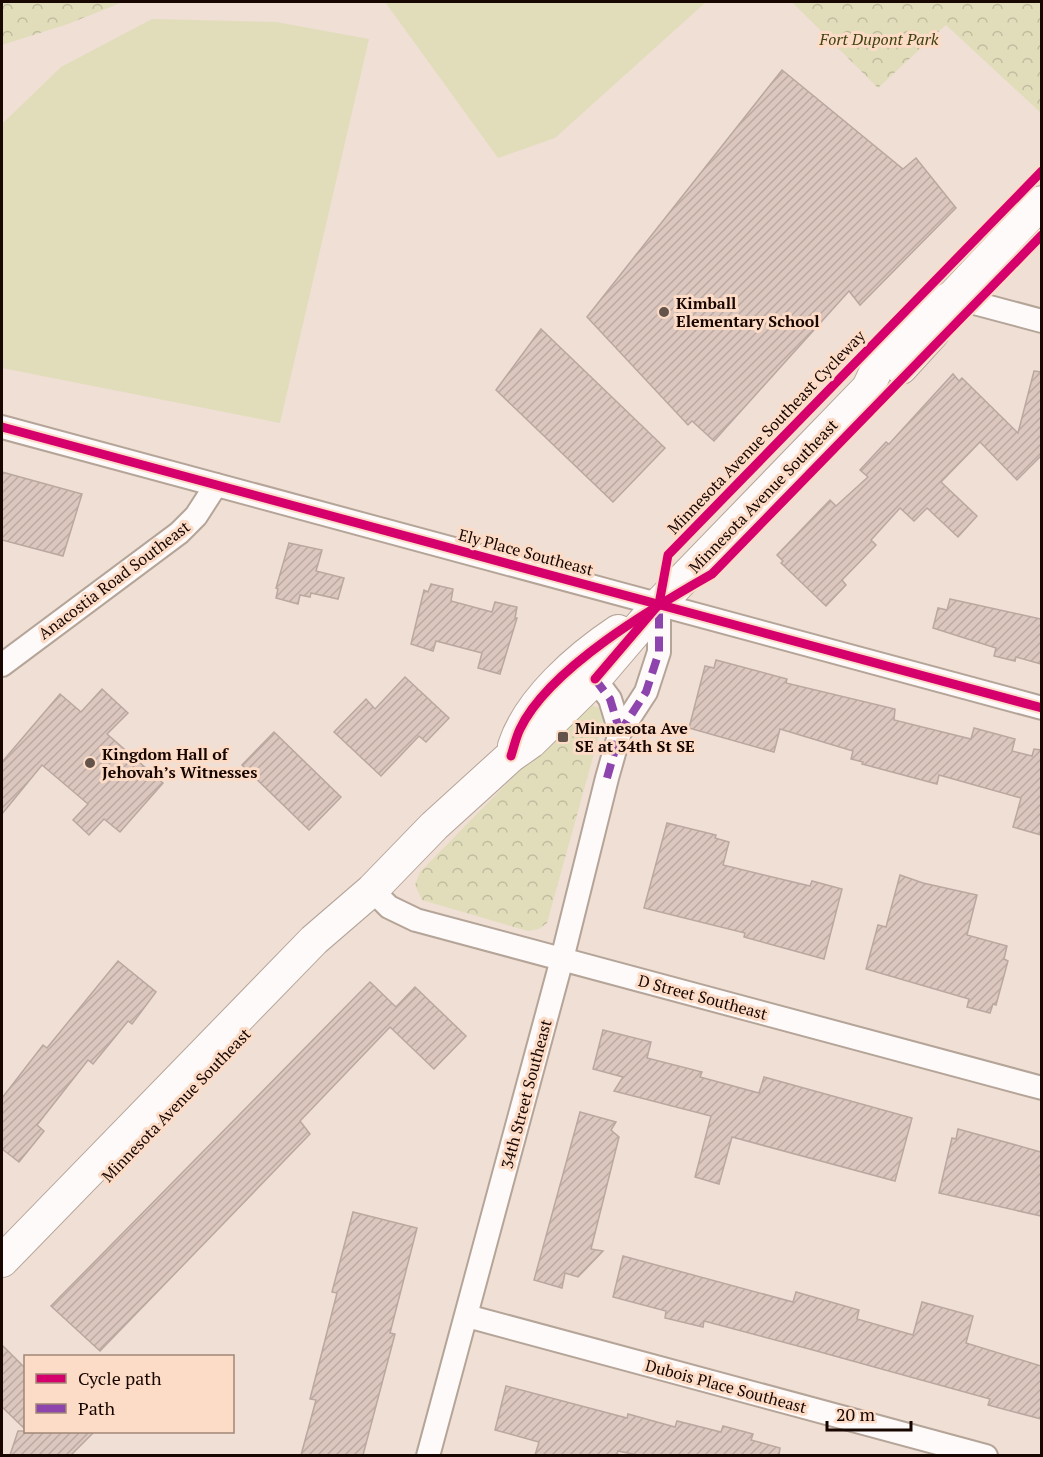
<svg xmlns="http://www.w3.org/2000/svg" width="1043" height="1457" viewBox="0 0 1043 1457" font-family="'PT Serif',serif">
  <style>
    .forest { fill: url(#forest-crowns) }
    .garden { fill: #e1ddbb }
    .building { fill: url(#building-hatch); stroke: #baa79f; stroke-width: 1.5 }
    .lines { fill: none; stroke-linecap: round; stroke-linejoin: round }
    .street-casing { stroke: #b5a498; stroke-width: 26 }
    .secondary-casing { stroke: #b5a498; stroke-width: 34 }
    .street { stroke: #fdfaf9; stroke-width: 22 }
    .secondary { stroke: #fdfaf9; stroke-width: 32 }
    .quiet { stroke: #8e44ad; stroke-width: 8; stroke-dasharray: 15 8; stroke-linecap: butt }
    .cycleway-casing { stroke: #fddcc7; stroke-width: 13 }
    .cycleway { stroke: #d6006c; stroke-width: 9 }
    .poi-dot { fill: #64534a; stroke: #fddcc7; stroke-width: 2 }
    .labels { text-anchor: middle; stroke-width: 6; stroke-linejoin: round; paint-order: stroke }
    .park-label { font-size: 16px; font-style: italic; fill: #3e420f; stroke: #fddcc7 }
    .poi-label { font-size: 16px; font-weight: bold; fill: #180700; stroke: #fddcc7; text-anchor: start }
    .street-label { font-size: 16px; fill: #180700; stroke: #fddcc7 }
  </style>
  <defs>
    <pattern id="forest-crowns" width="20" height="18" patternUnits="userSpaceOnUse" patternTransform="scale(1.5)"><rect width="20" height="18" fill="#e1ddbb"/><path d="M2 6a3 3 0 1 1 6 0M12 15a3 3 0 1 1 6 0" fill="none" stroke="#c0bc9f"/></pattern>
    <pattern id="building-hatch" width="6" height="6" patternUnits="userSpaceOnUse" patternTransform="scale(1.5)"><rect width="6" height="6" fill="#dcc7be"/><path d="M-1 1l2-2M0 6l6-6M5 7l2-2" fill="none" stroke="#bca9a2"/></pattern>
  </defs>
  <rect width="100%" height="100%" fill="#f0dfd4"/>
  <g class="forest">
    <polygon points="2,2 123,2 68,24 2,45"/>
    <polygon points="792,2 1041,2 1041,113 946,25 878,88"/>
    <polygon points="592,705 599,708 603,721 547,923 539,929 528,931 422,900 415,885 420,872 582,707"/>
  </g>
  <g class="garden">
    <polygon points="385,2 706,2 555,138 498,158"/>
    <polygon points="152,19 276,22 369,39 280,423 2,368 2,124 61,67"/>
  </g>
  <g class="building">
    <polygon points="782,70 903,169 916,158 956,208 860,305 849,291 714,441 692,421 688,425 587,317"/>
    <polygon points="541,329 665,448 613,502 496,390"/>
    <polygon points="1034,371 1041,372 1041,456 1017,480 980,442 941,482 977,516 958,537 927,508 914,521 900,508 871,540 876,545 842,580 846,585 826,606 781,563 783,561 777,555 830,500 836,506 868,477 860,470 886,442 889,444 953,374 959,381 962,378 1018,433"/>
    <polygon points="2,472 82,494 63,556 2,540"/>
    <polygon points="289,543 322,550 316,571 344,578 338,599 311,593 310,597 300,595 298,604 276,598 278,589 276,588"/>
    <polygon points="431,584 453,589 451,601 492,612 495,602 517,607 515,618 517,618 500,674 478,668 482,653 436,641 433,651 411,644 424,590 428,592"/>
    <polygon points="950,599 1041,619 1041,664 1016,657 1015,661 994,656 996,648 933,628 938,608 947,610"/>
    <polygon points="716,660 787,679 786,683 895,709 894,720 971,739 974,728 1015,739 1012,751 1032,756 1034,749 1041,750 1041,835 1013,827 1021,798 939,775 937,784 862,764 863,762 851,759 853,751 780,729 774,752 689,728 705,666 714,668"/>
    <polygon points="405,677 449,718 426,742 419,736 381,776 334,732 366,699 375,709"/>
    <polygon points="102,689 128,713 107,734 163,783 120,832 104,819 89,835 73,820 88,804 42,765 2,814 2,762 60,694 81,712"/>
    <polygon points="274,732 341,797 309,830 242,765"/>
    <polygon points="667,823 716,835 715,838 729,842 723,865 810,886 812,881 842,889 824,959 744,937 745,933 644,908"/>
    <polygon points="900,875 923,883 977,895 967,935 1007,946 1004,959 1008,961 996,1005 993,1004 990,1013 967,1007 969,999 866,969 878,925 886,927"/>
    <polygon points="118,961 156,992 132,1024 128,1021 93,1064 88,1060 37,1125 44,1131 19,1162 2,1149 2,1098 43,1045 47,1048"/>
    <polygon points="370,982 396,1007 415,987 466,1036 434,1069 390,1027 300,1121 310,1134 100,1351 51,1306"/>
    <polygon points="603,1030 651,1042 647,1058 702,1072 700,1077 759,1093 764,1077 912,1118 895,1181 732,1137 719,1184 695,1177 711,1116 614,1091 623,1077 593,1069"/>
    <polygon points="580,1112 616,1122 611,1130 619,1137 591,1249 603,1251 578,1277 565,1273 562,1288 534,1280"/>
    <polygon points="958,1129 1041,1152 1041,1216 939,1193 952,1138 956,1139"/>
    <polygon points="353,1212 417,1228 390,1333 395,1334 363,1455 301,1455 316,1400 310,1399 337,1293 332,1292"/>
    <polygon points="623,1256 793,1302 796,1292 859,1310 857,1319 913,1335 922,1302 973,1316 966,1343 1041,1366 1041,1419 988,1405 990,1399 813,1350 704,1321 703,1327 665,1318 666,1311 613,1297"/>
    <polygon points="2,1345 26,1369 26,1430 2,1407"/>
    <polygon points="506,1386 627,1418 628,1414 675,1427 677,1421 721,1432 723,1426 753,1434 751,1440 780,1448 779,1455 637,1455 618,1451 617,1455 535,1455 539,1442 495,1430"/>
    <polygon points="18,1431 95,1431 71,1455 10,1455"/>
  </g>
  <g class="lines">
    <defs>
      <g id="street">
        <polyline points="952,297 1042,321"/>
        <polyline points="2,427 1042,708"/>
        <polyline points="2,665 179,533 196,516 216,485"/>
        <polyline points="595,679 610,699 620,732"/>
        <polyline points="372,890 389,907 416,920 1042,1088"/>
        <polyline points="467,1316 986,1456"/>
        <polyline points="428,1456 562,959 607,778 620,732 646,692 659,652 659,604"/>
      </g>
      <g id="secondary">
        <polyline points="901,368 933,333 952,297 1042,202"/>
        <path d="M514 746C529 700 579 657 618 631"/>
        <polyline points="2,1261 314,940 372,890 434,826 511,756 531,742 595,679 659,604 868,388 879,364 917,317 952,297"/>
      </g>
    </defs>
    <use href="#street" class="street-casing"/>
    <use href="#secondary" class="secondary-casing"/>
    <use href="#street" class="street"/>
    <use href="#secondary" class="secondary"/>
    <g class="quiet">
      <polyline points="595,679 610,699 620,732"/>
      <polyline points="607,778 620,732 646,692 659,652 659,604"/>
    </g>
    <defs>
      <g id="cycleway">
        <polyline points="2,427 1042,708"/>
        <polyline points="595,679 659,604 668,555 1042,171"/>
        <path d="M511 756C514 747 516 737 520 729 549 668 654 607 712 574L1042 235"/>
      </g>
    </defs>
    <use href="#cycleway" class="cycleway-casing"/>
    <use href="#cycleway" class="cycleway"/>
  </g>
  <g class="poi-dot">
    <circle cx="664" cy="312" r="6"/>
    <rect x="557" y="731" width="12" height="12" rx="3"/>
    <circle cx="90" cy="763" r="6"/>
  </g>
  <g class="labels">
    <g class="park-label">
      <text x="879" y="45">Fort Dupont Park</text>
    </g>
    <g class="poi-label">
      <text x="676" y="309">Kimball<tspan x="676" dy="18">Elementary School</tspan></text>
      <text x="575" y="734">Minnesota Ave<tspan x="575" dy="18">SE at 34th St SE</tspan></text>
      <text x="102" y="760">Kingdom Hall of<tspan x="102" dy="18">Jehovah’s Witnesses</tspan></text>
    </g>
    <g class="street-label">
      <text transform="translate(766 432) rotate(-46)" y="6">Minnesota Avenue Southeast Cycleway</text>
      <text transform="translate(763 496) rotate(-46)" y="6">Minnesota Avenue Southeast</text>
      <text transform="translate(526 552) rotate(15)" y="6">Ely Place Southeast</text>
      <text transform="translate(114 580) rotate(-37)" y="6">Anacostia Road Southeast</text>
      <text transform="translate(703 997) rotate(15)" y="6">D Street Southeast</text>
      <text transform="translate(526 1094) rotate(-75)" y="6">34th Street Southeast</text>
      <text transform="translate(176 1105) rotate(-46)" y="6">Minnesota Avenue Southeast</text>
      <text transform="translate(726 1386) rotate(15)" y="6">Dubois Place Southeast</text>
    </g>
  </g>
  <rect width="1043" height="1457" fill="none" stroke="#180700" stroke-width="6"/>
  <rect x="24" y="1355" width="210" height="78" fill="#fddcc7" stroke="#a18777" stroke-width="1.5"/>
  <rect x="36" y="1374" width="30" height="9" fill="#d6006c" stroke="#a18777" stroke-width="1.5"/>
  <text x="78" y="1385" font-size="18" fill="#180700">Cycle path</text>
  <rect x="36" y="1404" width="30" height="9" fill="#8e44ad" stroke="#a18777" stroke-width="1.5"/>
  <text x="78" y="1415" font-size="18" fill="#180700">Path</text>
  <path d="M827 1421v9h84v-9" fill="none" stroke="#180700" stroke-width="3"/>
  <text x="836" y="1421" font-size="18" fill="#180700" stroke="#fddcc7" stroke-width="4.5" paint-order="stroke">20 m</text>
</svg>
